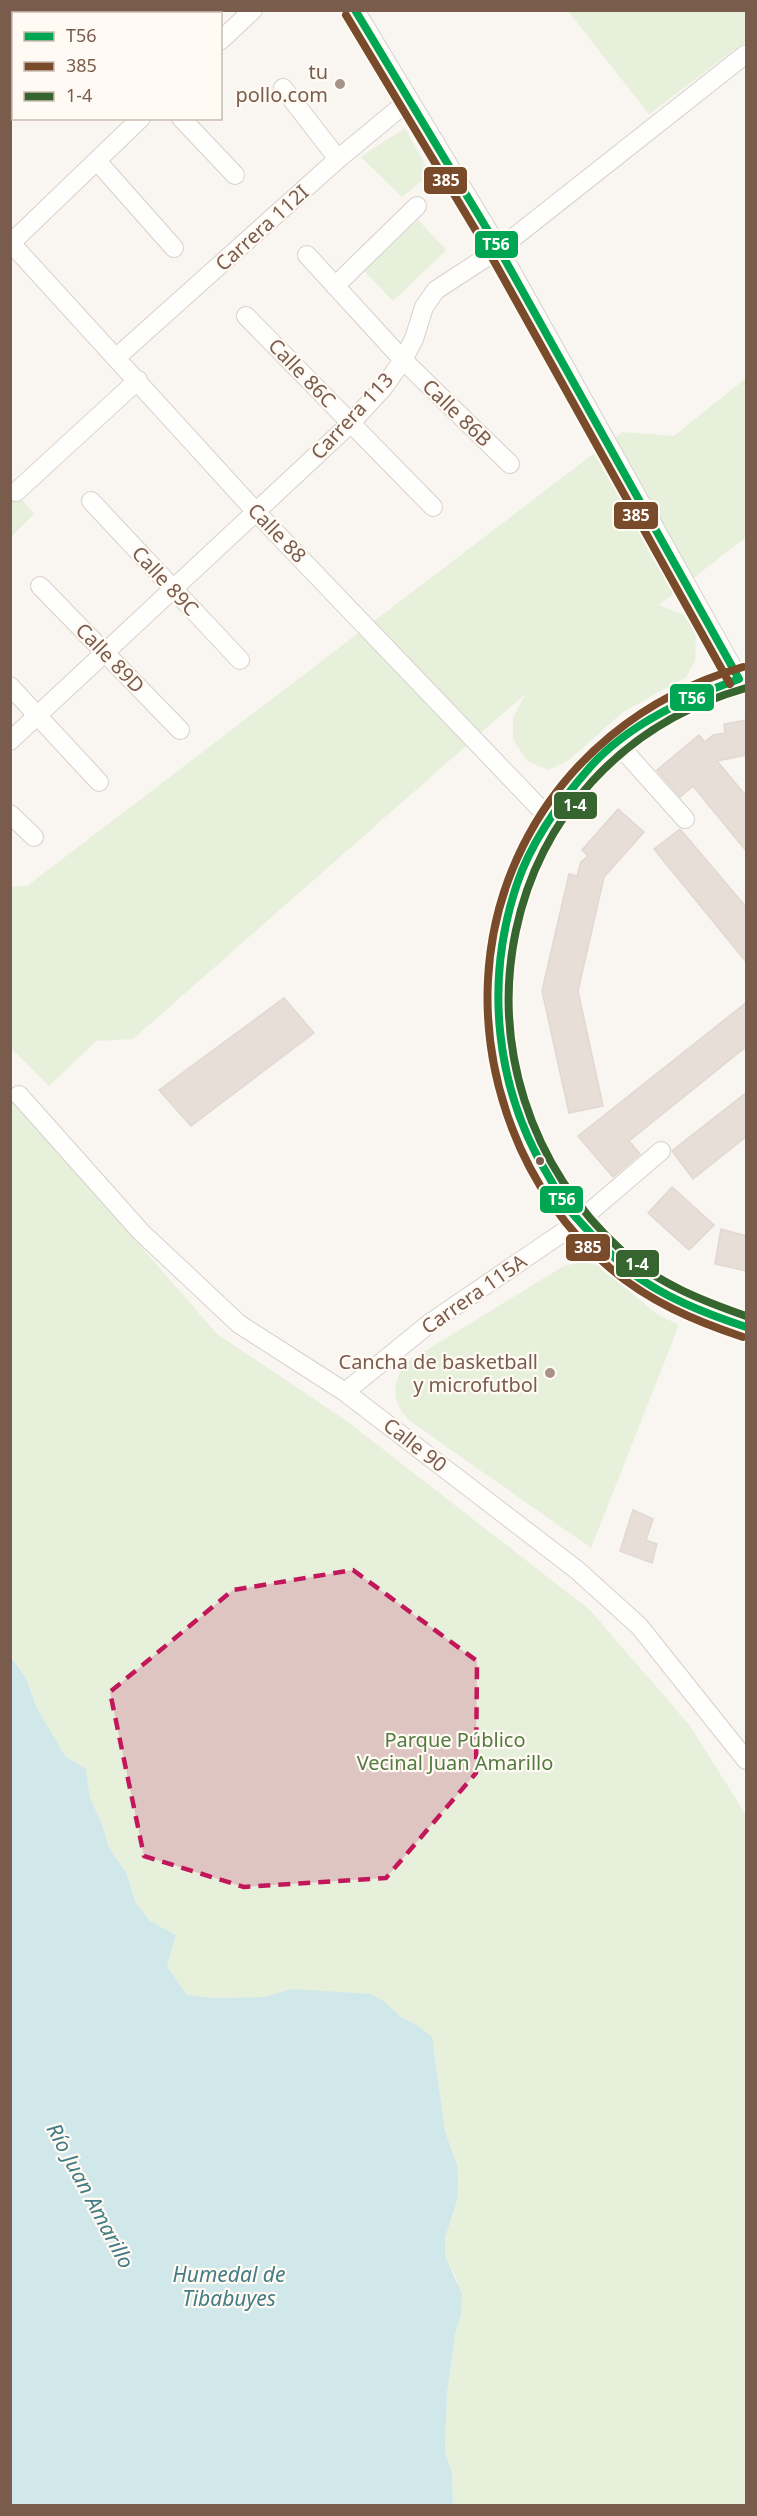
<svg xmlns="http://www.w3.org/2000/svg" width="757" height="2516" viewBox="0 0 757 2516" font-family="'Noto Sans',sans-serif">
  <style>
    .green { fill: #e7f0db }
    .water { fill: #d0e8ea }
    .building { fill: #e6ded7; stroke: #e2d8d2; stroke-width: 1.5 }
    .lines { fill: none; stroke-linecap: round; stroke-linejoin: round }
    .minor-casing { stroke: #d7d1cb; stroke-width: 20 }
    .minor { stroke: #fefefd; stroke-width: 18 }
    .bus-1-casing { stroke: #fffaf3; stroke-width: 12 }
    .bus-2-casing { stroke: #fffaf3; stroke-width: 12 }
    .bus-3-casing { stroke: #fffaf3; stroke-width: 12 }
    .bus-1 { stroke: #00a651; stroke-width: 8 }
    .bus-2 { stroke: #7a4b2a; stroke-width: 8 }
    .bus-3 { stroke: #36652f; stroke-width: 8 }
    .marked { fill: #c2185b; fill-opacity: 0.2; stroke: #c2185b; stroke-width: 4.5; stroke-dasharray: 12 8; stroke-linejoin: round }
    .poi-dot { fill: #a69286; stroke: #fffaf3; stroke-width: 2 }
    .bus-dot { fill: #7a5c4d; stroke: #fffaf3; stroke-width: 2 }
    .labels { text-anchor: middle; stroke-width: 4.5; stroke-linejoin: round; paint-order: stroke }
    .poi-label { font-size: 20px; fill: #7a5c4d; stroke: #fffaf3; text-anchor: end }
    .street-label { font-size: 20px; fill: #7a5c4d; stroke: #fffaf3 }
    .park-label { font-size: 20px; fill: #537a41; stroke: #fffaf3 }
    .water-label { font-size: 21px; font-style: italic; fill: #437c86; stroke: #fffaf3 }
    .line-badge { stroke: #fffaf3; stroke-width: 2 }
    .badge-label { font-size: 16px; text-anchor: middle; font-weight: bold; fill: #fff }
  </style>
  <rect width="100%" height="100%" fill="#f9f5f0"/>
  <g class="green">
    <polygon points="568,11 746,11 746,41 649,114"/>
    <polygon points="405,128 430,174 402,197 361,157"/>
    <polygon points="418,220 446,250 393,301 364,271"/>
    <polygon points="746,378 746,537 659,605 684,615 696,633 695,661 686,677 623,712 569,760 549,770 527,761 513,739 513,718 525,694 133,1039 96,1041 49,1086 11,1048 10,887 27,886 622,432 674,436"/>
    <polygon points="10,486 34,514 11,537 10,537"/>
    <polygon points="11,1097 217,1334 348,1422 590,1610 690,1726 746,1815 746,2505 453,2505 452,2472 445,2452 447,2394 455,2335 461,2315 457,2279 445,2257 445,2238 457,2201 457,2165 445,2131 435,2059 417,2025 401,2017 385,2002 291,1989 265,1997 212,1998 187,1995 167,1966 176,1935 150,1921 136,1903 126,1872 109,1848 102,1824 90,1798 86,1769 65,1756 36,1706 26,1678 11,1655"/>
    <path d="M582 1262 597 1265 657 1314 679 1325 591 1548 410 1421C391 1402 392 1386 404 1364L564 1266Z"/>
  </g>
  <polygon class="water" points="10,1655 26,1678 36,1706 65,1756 86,1769 90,1798 102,1824 109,1848 126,1872 136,1903 150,1921 176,1935 167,1966 187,1995 212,1998 265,1997 291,1989 371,1994 385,2002 401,2017 417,2025 432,2037 445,2131 457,2165 458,2183 457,2201 445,2238 445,2256 462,2294 461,2315 455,2335 447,2394 445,2452 452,2472 453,2505 11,2505"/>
  <g class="building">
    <polygon points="747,720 747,755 717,761 747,797 747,852 693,786 680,797 657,770 699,735 705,742 713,735 725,733 724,724"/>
    <polygon points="618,809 644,832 604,877 578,991 603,1106 569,1113 542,991 569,874 577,876 581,862 588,856 582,850"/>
    <polygon points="680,829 747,908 747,963 654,849"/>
    <polygon points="284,998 314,1033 191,1126 159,1090"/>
    <polygon points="747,1002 747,1046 629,1141 640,1154 613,1177 578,1136"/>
    <polygon points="747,1092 747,1136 693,1179 672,1151"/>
    <polygon points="672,1187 714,1225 689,1250 648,1213"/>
    <polygon points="721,1229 747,1236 747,1271 715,1264"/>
    <polygon points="633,1510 653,1519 646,1540 657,1544 652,1563 620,1551"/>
  </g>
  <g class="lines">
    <defs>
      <g id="minor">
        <polyline points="355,10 499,249 739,679"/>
        <polyline points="32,14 33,10"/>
        <polyline points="146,14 147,10"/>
        <polyline points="166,14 170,10"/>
        <polyline points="220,41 253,10"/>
        <polyline points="10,68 14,61"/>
        <polyline points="283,88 338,159"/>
        <polyline points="181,118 235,175"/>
        <polyline points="97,161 174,248"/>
        <polyline points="10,242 257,513 550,819"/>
        <polyline points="10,244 141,118"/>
        <polyline points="307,255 403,360 510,464"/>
        <polyline points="335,286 417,206"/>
        <polyline points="246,316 433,507"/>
        <polyline points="117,357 338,159 408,101"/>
        <polyline points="16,492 138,380"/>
        <polyline points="91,501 240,660"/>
        <polyline points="40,586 180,730"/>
        <path d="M746 677C683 692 622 731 579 780 455 920 475 1137 615 1259 653 1292 699 1312 746 1327"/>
        <polyline points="10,686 99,782"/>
        <polyline points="10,741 351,423 383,388 403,360 414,339 424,307 436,290 499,249 746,54"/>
        <polyline points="617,743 685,819"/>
        <polyline points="10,814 34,837"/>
        <polyline points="19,1095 141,1232 239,1324 345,1392 577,1570 639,1626 746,1760"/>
        <polyline points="345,1392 430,1323 578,1222 661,1151"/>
      </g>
    </defs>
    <use href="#minor" class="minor-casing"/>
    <use href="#minor" class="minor"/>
    <defs>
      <path id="bus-1" d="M355 10 499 249 739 679C687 698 630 723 591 766 562 799 531 842 517 884 484 982 495 1089 549 1177 555 1187 560 1199 568 1208 575 1217 584 1226 592 1235 604 1247 615 1259 628 1270 663 1297 704 1313 746 1327"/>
      <g id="bus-2">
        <polyline points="346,15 490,254 730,684"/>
        <path d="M743 1337C695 1321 648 1301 610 1268 566 1231 532 1181 512 1128 437 931 540 725 743 667"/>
      </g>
      <path id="bus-3" d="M746 688C490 761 429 1076 623 1252 657 1283 703 1301 746 1316"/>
    </defs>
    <use href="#bus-1" class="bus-1-casing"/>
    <use href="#bus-2" class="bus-2-casing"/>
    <use href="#bus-3" class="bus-3-casing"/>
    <use href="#bus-1" class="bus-1"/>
    <use href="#bus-2" class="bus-2"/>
    <use href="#bus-3" class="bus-3"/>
  </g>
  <path class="marked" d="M353 1570 477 1661 476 1773 386 1878 244 1887 144 1856 110 1692 233 1590Z"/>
  <g class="poi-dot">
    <circle cx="340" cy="84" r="6"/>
    <circle cx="550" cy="1373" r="6"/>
  </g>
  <circle class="bus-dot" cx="540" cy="1161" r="5"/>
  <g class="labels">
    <g class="poi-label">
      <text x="328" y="79">tu<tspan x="328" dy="23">pollo.com</tspan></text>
      <text x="538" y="1369">Cancha de basketball<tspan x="538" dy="23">y microfutbol</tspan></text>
    </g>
    <g class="street-label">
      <text transform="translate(262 228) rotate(-42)" y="7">Carrera 112I</text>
      <text transform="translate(302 373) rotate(46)" y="7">Calle 86C</text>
      <text transform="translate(457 413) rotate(44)" y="7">Calle 86B</text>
      <text transform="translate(352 416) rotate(-47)" y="7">Carrera 113</text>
      <text transform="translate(277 533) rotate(46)" y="7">Calle 88</text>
      <text transform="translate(165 581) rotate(47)" y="7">Calle 89C</text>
      <text transform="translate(110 658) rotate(46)" y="7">Calle 89D</text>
      <text transform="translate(474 1294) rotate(-35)" y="7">Carrera 115A</text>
      <text transform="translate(415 1445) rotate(38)" y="7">Calle 90</text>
    </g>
    <g class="park-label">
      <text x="455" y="1747">Parque Público<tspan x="455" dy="23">Vecinal Juan Amarillo</tspan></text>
    </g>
    <g class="water-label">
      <text transform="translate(90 2196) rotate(62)" y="7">Río Juan Amarillo</text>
      <text x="229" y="2282">Humedal de<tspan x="229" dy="24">Tibabuyes</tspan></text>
    </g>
  </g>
  <g class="line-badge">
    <rect x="423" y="166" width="45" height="29" rx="6" fill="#7a4b2a"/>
    <rect x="474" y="230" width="45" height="29" rx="6" fill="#00a651"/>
    <rect x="613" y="501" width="46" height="29" rx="6" fill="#7a4b2a"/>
    <rect x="669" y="683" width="46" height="29" rx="6" fill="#00a651"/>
    <rect x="553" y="791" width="45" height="29" rx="6" fill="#36652f"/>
    <rect x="539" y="1185" width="45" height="29" rx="6" fill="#00a651"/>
    <rect x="565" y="1233" width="46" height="29" rx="6" fill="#7a4b2a"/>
    <rect x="615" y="1249" width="45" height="29" rx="6" fill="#36652f"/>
  </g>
  <g class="badge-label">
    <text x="446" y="186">385</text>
    <text x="496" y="250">T56</text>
    <text x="636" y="521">385</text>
    <text x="692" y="704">T56</text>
    <text x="575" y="811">1-4</text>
    <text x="562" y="1205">T56</text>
    <text x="588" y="1253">385</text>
    <text x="637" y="1270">1-4</text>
  </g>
  <rect width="757" height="2516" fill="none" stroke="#7a5c4d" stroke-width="24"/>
  <rect x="12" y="12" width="210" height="108" fill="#fffaf3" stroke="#cabbb1" stroke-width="1.5"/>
  <rect x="24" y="32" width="30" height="9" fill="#00a651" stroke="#cabbb1" stroke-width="1.5"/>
  <text x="66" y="42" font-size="18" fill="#7a5c4d">T56</text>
  <rect x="24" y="62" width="30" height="9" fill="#7a4b2a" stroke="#cabbb1" stroke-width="1.5"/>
  <text x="66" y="72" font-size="18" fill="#7a5c4d">385</text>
  <rect x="24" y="92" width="30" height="9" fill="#36652f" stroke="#cabbb1" stroke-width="1.5"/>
  <text x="66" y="102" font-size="18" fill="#7a5c4d">1-4</text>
</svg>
